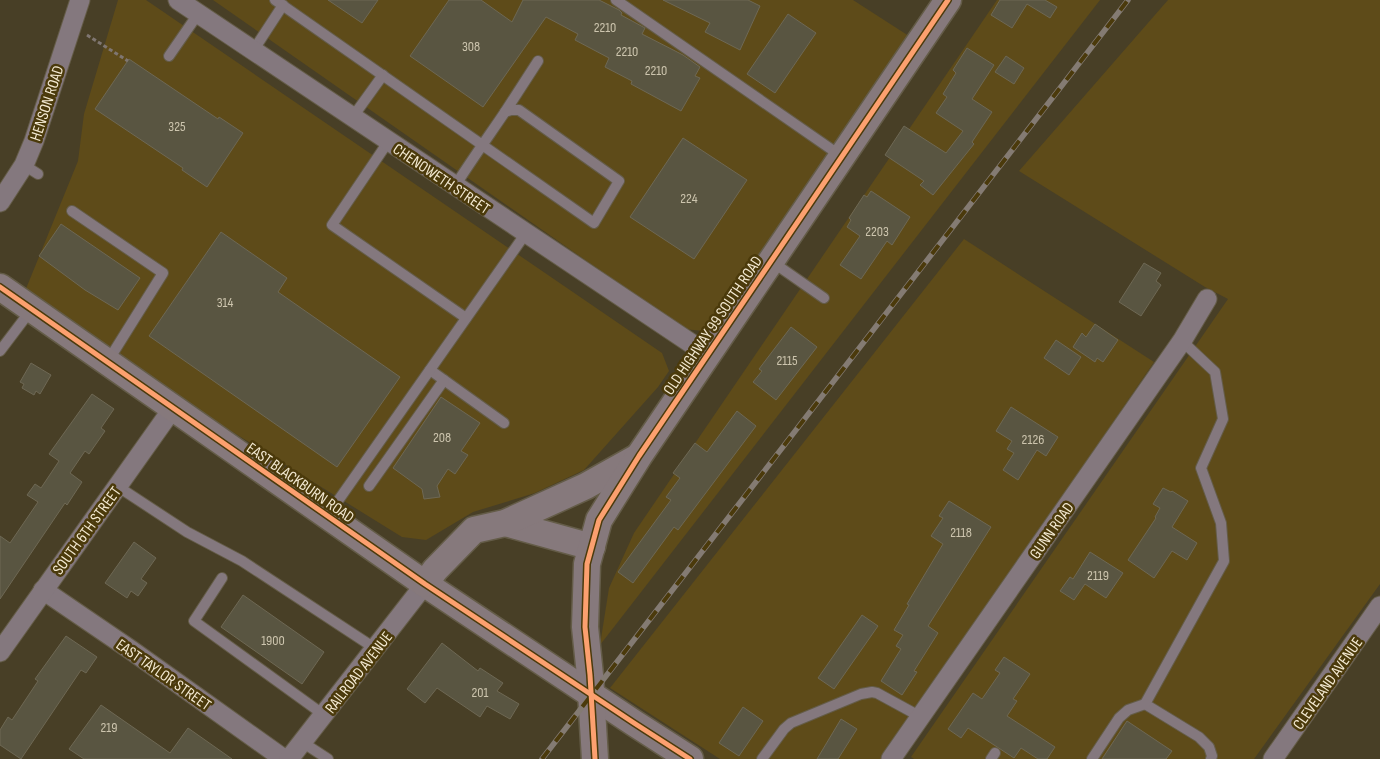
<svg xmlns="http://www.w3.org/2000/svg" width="1380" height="759" viewBox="0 0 1380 759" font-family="'Sofia Sans Condensed',sans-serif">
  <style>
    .built { fill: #5e4b19 }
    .building { fill: #595541; stroke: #6e6854 }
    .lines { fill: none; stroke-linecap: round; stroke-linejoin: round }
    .lane-casing { stroke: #645c48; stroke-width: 12 }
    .street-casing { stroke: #645c48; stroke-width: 21 }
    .secondary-casing { stroke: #645c48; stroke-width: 29 }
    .path { stroke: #7f7671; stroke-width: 3; stroke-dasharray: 4 2.5; stroke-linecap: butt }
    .lane { stroke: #84787e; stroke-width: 10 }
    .street { stroke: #84787e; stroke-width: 19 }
    .secondary { stroke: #86797c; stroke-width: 26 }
    .rail-casing { stroke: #847b73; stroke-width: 5.5 }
    .rail { stroke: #4b3a0b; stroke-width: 4; stroke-dasharray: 11; stroke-linecap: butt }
    .cycleway-casing { stroke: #4b3a0b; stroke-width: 8 }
    .cycleway { stroke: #fca06f; stroke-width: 5 }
    .labels { text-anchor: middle; stroke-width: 5; stroke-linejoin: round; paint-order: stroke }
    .number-label { font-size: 14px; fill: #cdc5ae }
    .street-label { font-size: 16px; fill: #f4ead3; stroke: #4b3a0b }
  </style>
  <rect width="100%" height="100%" fill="#483f26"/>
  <g class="built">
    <polygon points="118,0 146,0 662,353 669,371 658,387 584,470 535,493 473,512 426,540 402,537 21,301 78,161 84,114"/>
    <polygon points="213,0 853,0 912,38 723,318 703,331 684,329"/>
    <polygon points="997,0 1100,0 600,645 609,588 634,533"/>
    <polygon points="1168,0 1380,0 1380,584 1254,759 914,759 911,757 1228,299 1205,287 1019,171"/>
    <polygon points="964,239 1154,362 884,759 720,759 610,688"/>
  </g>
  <g class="building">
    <polygon points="328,0 378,0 362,23"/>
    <polygon points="449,0 481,0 512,22 523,0 599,0 619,10 622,13 621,15 645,28 642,34 683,55 700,67 695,76 700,78 681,111 631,84 632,81 605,67 609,58 575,40 578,34 546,17 483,107 410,56"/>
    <polygon points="663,0 748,0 760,6 740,50 705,32 710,23"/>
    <polygon points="1000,0 1045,0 1057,7 1050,18 1027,4 1012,28 991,15"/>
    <polygon points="788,14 816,33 775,93 747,74"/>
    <polygon points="967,48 994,65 972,99 992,112 972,142 974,144 933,195 920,185 924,181 885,155 904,126 946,153 963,131 936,113 947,97 943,94 956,73 953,70"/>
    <polygon points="1006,56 1024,68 1014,84 995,72"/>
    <polygon points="129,59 218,119 219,117 243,133 207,187 182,170 183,168 95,109"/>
    <polygon points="683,138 747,180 694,259 630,217"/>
    <polygon points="871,191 910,217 892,245 887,241 861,279 840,265 860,236 847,227 851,220 849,218 864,195 867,197"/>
    <polygon points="61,224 140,278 118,310 85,290 39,256"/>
    <polygon points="221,232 287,278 278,292 400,377 337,467 149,336"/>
    <polygon points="1144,263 1161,273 1156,281 1161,285 1141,316 1119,302"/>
    <polygon points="1095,324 1118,340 1103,362 1097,358 1095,362 1073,347 1082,333 1086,337"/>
    <polygon points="791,327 817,347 776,400 753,382 762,371 759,369"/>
    <polygon points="1056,340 1081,357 1069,375 1044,358"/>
    <polygon points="31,363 51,375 40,394 36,391 34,395 22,388 24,384 20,382"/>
    <polygon points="92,394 114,409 101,428 105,431 89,454 85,451 70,473 82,482 67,505 65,503 0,599 0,536 10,543 38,502 27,495 35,484 41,488 59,461 49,454"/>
    <polygon points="441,397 480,423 461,451 468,455 455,474 448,469 437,486 440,497 424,499 422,489 393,468"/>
    <polygon points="1011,407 1058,437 1046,456 1037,450 1018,480 1003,470 1014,453 1007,449 1012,441 996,431"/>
    <polygon points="737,411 756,426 678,530 674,527 633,583 618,572 671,500 666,497 680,478 673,473 695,443 707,452"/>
    <polygon points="1163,488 1171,492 1172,491 1188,501 1172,527 1197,543 1187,560 1172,551 1154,578 1128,560 1156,518 1155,517 1160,508 1153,504"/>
    <polygon points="949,501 991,527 928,626 938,633 914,671 917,672 902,695 881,681 901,649 896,646 903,635 894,630 909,605 907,604 943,544 931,536 943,518 939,516"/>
    <polygon points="134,542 156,558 141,579 147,583 138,596 131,591 127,598 105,583"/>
    <polygon points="1090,552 1123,573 1106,598 1085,584 1074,600 1060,591 1070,577 1073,579"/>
    <polygon points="243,595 324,652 302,684 221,627"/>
    <polygon points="862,615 878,626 834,689 818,678"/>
    <polygon points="66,636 97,657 86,673 81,670 21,759 0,745 0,730 8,717 12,720 38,681 35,679"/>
    <polygon points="442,643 478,671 480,668 503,683 497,691 519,704 510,719 487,706 480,717 437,688 425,703 407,689"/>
    <polygon points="1004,657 1030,674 1013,699 1017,701 1007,716 1055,747 1047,759 1038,759 1021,748 1014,758 968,728 961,738 948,729 973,693 982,699 1000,673 995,670"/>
    <polygon points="101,705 170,753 188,728 232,759 84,759 69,749"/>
    <polygon points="743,707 763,721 739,756 719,743"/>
    <polygon points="841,719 857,729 838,759 817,759"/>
    <polygon points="1127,721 1172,751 1166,759 1102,759"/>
  </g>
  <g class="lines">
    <defs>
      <g id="lane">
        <path d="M275 0 594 223 619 181 519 110H511L505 112C488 137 471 161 455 186"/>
        <polyline points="616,0 841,156"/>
        <polyline points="253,51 283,5"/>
        <polyline points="169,56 198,14"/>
        <polyline points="505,112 538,61"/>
        <polyline points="352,118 383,75"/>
        <polyline points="388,142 332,225 466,318"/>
        <polyline points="24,165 38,174"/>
        <polyline points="72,211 163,273 108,361"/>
        <polyline points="771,261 824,298"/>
        <polyline points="1182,341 1215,372 1223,419 1201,468 1221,523 1224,561 1145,704 1199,737 1209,747 1212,756 1211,759"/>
        <polyline points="0,351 31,310"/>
        <polyline points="430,370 504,423"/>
        <polyline points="117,486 187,532 242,561 376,649"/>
        <polyline points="369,486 444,380"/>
        <polyline points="328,515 526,233"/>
        <polyline points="222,578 194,621 324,715"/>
        <polyline points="302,742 328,759"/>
        <polyline points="762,759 784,729 791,723 861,694 872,692 877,693 921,717"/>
        <polyline points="991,759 995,753"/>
        <polyline points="1092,759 1119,718 1128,710 1145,704"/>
      </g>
      <g id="street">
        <polyline points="178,0 707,354"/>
        <polyline points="0,202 24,165 34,141 80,0"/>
        <polyline points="43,590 131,650 284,759"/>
        <polyline points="0,652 173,408"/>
        <polyline points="289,759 425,584"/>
        <polyline points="891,759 1182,341 1207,299"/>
        <polyline points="1273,759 1380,606"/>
      </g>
      <g id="secondary">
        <polyline points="0,287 425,584 634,723 690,759"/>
        <polyline points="505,523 592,547"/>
        <polyline points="425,584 435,570 474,530 505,523 586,486 636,458"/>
        <polyline points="595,759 590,675 585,627 587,564 599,520 639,456 948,0"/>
      </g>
    </defs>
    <use href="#lane" class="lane-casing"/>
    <use href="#street" class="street-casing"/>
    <use href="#secondary" class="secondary-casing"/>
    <polyline class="path" points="87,35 128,61"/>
    <use href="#lane" class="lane"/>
    <use href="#street" class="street"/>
    <use href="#secondary" class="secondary"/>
    <defs>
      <polyline id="rail" points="542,759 1128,0"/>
    </defs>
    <use href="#rail" class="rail-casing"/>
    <use href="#rail" class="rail"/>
    <defs>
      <g id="cycleway">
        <polyline points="0,287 425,584 634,723 690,759"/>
        <polyline points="595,759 590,675 585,627 587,564 599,520 639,456 948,0"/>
      </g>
    </defs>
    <use href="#cycleway" class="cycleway-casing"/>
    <use href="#cycleway" class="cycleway"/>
  </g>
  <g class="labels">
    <g class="number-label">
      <text x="605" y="32">2210</text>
      <text x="471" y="51">308</text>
      <text x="627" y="56">2210</text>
      <text x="656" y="75">2210</text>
      <text x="177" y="131">325</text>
      <text x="689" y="203">224</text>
      <text x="877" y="236">2203</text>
      <text x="225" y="307">314</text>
      <text x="787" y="365">2115</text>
      <text x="442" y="442">208</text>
      <text x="1033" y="444">2126</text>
      <text x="961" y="537">2118</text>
      <text x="1098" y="580">2119</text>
      <text x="273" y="645">1900</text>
      <text x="480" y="697">201</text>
      <text x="109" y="732">219</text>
    </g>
    <g class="street-label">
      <text transform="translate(46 103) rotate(-72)" y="6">HENSON ROAD</text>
      <text transform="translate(442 178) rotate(34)" y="6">CHENOWETH STREET</text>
      <text transform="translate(712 325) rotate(-56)" y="6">OLD HIGHWAY 99 SOUTH ROAD</text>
      <text transform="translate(301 482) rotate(35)" y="6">EAST BLACKBURN ROAD</text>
      <text transform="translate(86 530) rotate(-54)" y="6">SOUTH 6TH STREET</text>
      <text transform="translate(1051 530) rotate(-55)" y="6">GUNN ROAD</text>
      <text transform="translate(358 672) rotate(-52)" y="6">RAILROAD AVENUE</text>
      <text transform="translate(164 674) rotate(35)" y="6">EAST TAYLOR STREET</text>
      <text transform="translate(1327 683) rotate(-55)" y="6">CLEVELAND AVENUE</text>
    </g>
  </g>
</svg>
